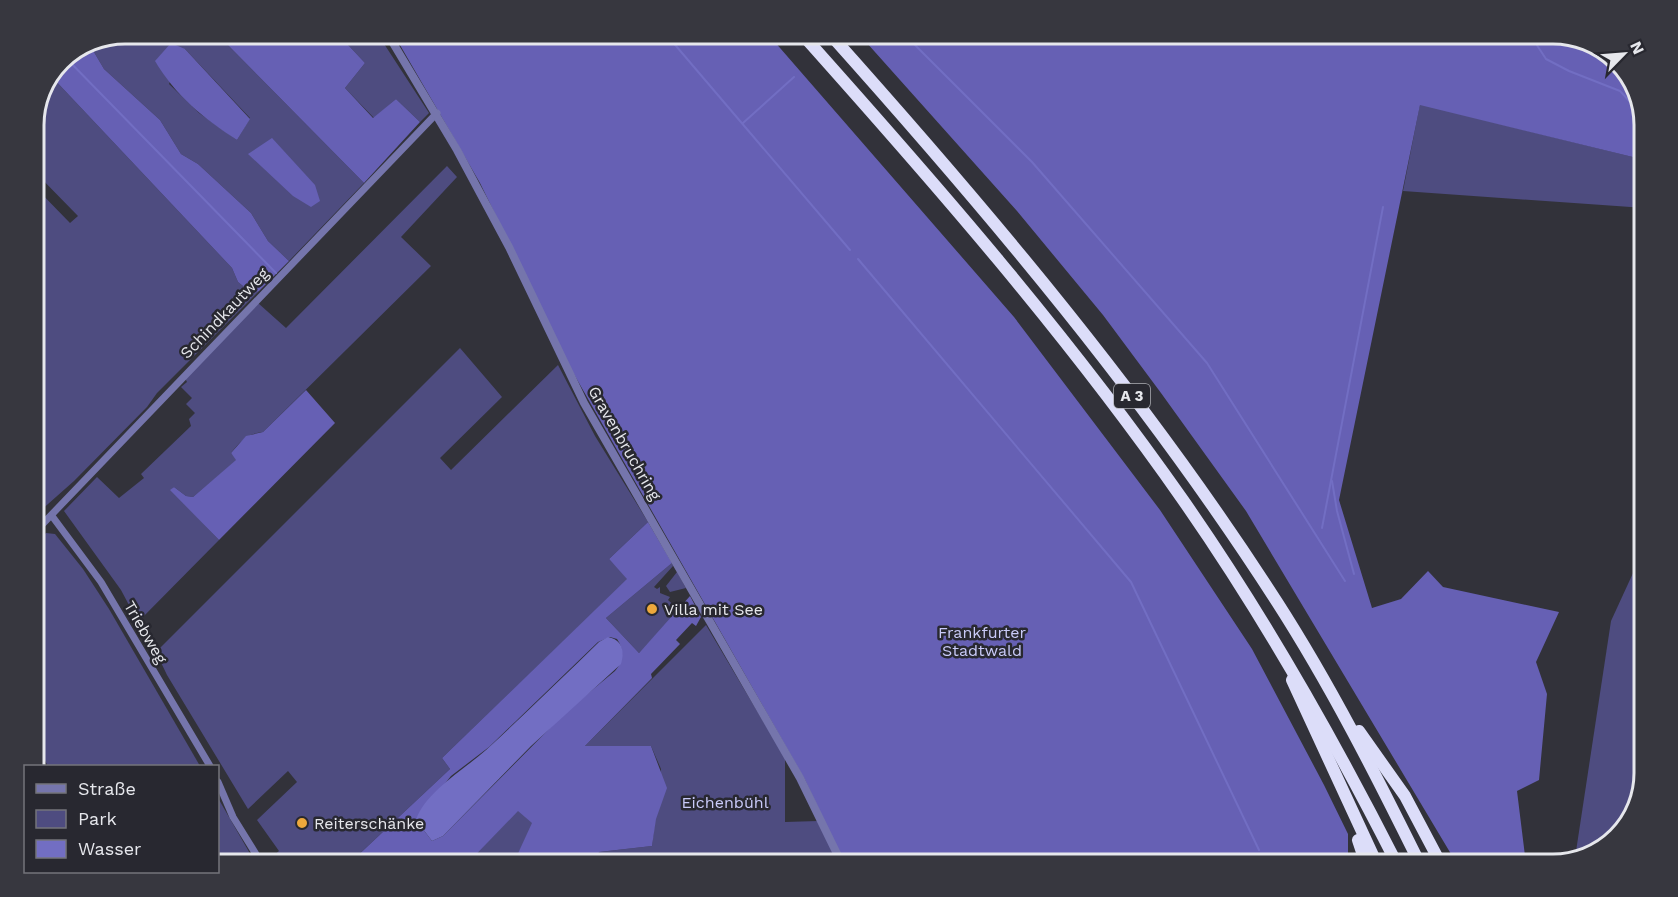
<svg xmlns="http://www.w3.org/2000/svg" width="1678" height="897" viewBox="0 0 1678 897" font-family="'Work Sans',sans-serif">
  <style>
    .green { fill: #4e4c80; fill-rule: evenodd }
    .forest { fill: #6660b4; fill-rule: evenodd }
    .water { fill: #726ec3 }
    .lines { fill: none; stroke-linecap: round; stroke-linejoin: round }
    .stream { stroke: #726ec3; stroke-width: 2 }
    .minor { stroke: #7575ac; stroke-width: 7 }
    .tertiary { stroke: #7575ac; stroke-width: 8 }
    .motorway { stroke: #dcddf9; stroke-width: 12 }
    .poi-dot { fill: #eda83c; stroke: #282830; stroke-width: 2 }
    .labels { text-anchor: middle; stroke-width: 5; stroke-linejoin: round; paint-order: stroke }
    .shield { fill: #282830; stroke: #adaeb4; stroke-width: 1.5 }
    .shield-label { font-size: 15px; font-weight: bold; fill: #e6e7ec }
    .street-label { font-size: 16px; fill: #e6e7ec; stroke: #282830 }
    .poi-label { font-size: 16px; fill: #e6e7ec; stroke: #282830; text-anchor: start }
    .park-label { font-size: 16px; fill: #c9caf8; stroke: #282830 }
    .rim { fill: none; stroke: #e6e7ec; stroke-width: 3 }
  </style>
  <rect width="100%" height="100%" fill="#32323a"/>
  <g class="green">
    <path d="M125 33H137L143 37 149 33H216L364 183 289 261 268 241 251 213 198 164 181 154 160 120 104 69 91 47ZM185 49 250 118 237 140 199 113 169 84Z"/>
    <polygon points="337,33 377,33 429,113 420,122 396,99 374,118 345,88 365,63"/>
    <polygon points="52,77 232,268 238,282 253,294 259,291 157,393 147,407 74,481 39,512 33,522 33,185 70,223 78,216 33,170 33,119"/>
    <polygon points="1420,104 1645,160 1645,208 1403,191"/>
    <path d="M447 166 457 177 401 237 431 266 263 432C246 434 241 441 231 453L237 460 193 497 186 496 174 487 171 490 219 540 138 622 121 590 64 511 97 477 119 498 144 478 141 474 191 426 189 419 195 413 186 404 192 398 181 387 187 382 185 378 258 303 286 328Z"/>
    <polygon points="460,348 502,397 440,458 451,470 558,365 595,436 648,522 609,559 628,579 442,758 450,769 354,859 358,864 269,864 267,861 279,851 257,820 297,782 288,771 248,809 167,675 156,652"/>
    <polygon points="46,533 55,534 83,569 109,609 200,766 48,766 33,740 33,546"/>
    <polygon points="1645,547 1645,773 1635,813 1600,852 1575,858 1611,621"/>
    <polygon points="672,563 673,566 654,587 657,589 660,587 660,593 670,597 668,600 679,610 639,653 606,618"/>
    <polygon points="677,572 686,588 670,592 666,586"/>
    <polygon points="706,625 785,758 785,822 818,821 838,864 596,864 599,852 652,846 661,769 651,746 584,747"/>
    <polygon points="218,798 256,864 218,864"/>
    <polygon points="518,810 533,823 513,864 467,864"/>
  </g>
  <g class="forest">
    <polygon points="216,33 337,33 365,63 345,88 373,118 396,99 420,122 364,183"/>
    <polygon points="393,33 767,33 1014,317 1160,510 1252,649 1324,785 1348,834 1348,864 845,864 805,780 571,369 480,183"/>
    <polygon points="858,33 1553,33 1594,43 1630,74 1645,119 1645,160 1420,105 1339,500 1372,608 1401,599 1428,571 1443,587 1559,612 1536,662 1547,694 1539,780 1517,791 1526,864 1457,864 1246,511 1161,393 1103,315 1017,211"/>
    <path d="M171 43 185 49 250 119 237 140C204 119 175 95 155 61Z"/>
    <polygon points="91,47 104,69 160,120 181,154 198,164 251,213 268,241 289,261 259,291 253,294 238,282 232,268 52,77 60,60"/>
    <polygon points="272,138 315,185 320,201 311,207 293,196 248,154"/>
    <polygon points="306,390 335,423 219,540 170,490 174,487 186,496 193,497 236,460 231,453 246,436 263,432"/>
    <path d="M648 522 672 563 606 618 639 653 690 596 701 617 696 626 692 623 676 640 680 644 651 674 652 678 585 746H651L667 788 656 819 652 846 599 852 596 864H513L532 823 518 811 467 864H358L353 860 450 769 442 758 627 579 609 559ZM610 637 617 639C625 650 623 662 615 671L567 711 443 836 432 841 416 820 451 776 489 747 598 642Z"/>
  </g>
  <path class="water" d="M608 637C622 640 625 650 621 664L531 746 443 836 432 841 416 820C425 792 465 769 486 750 524 715 562 678 599 642Z"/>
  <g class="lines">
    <g class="stream">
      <polyline points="665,33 850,250"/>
      <polyline points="903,33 1032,162 1207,363 1345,581"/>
      <polyline points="1529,33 1546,59 1569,71 1620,91 1645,118"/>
      <polyline points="65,57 276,273"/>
      <polyline points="743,123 794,77"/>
      <polyline points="858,259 1131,582 1259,850"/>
      <polyline points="1332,481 1337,511 1354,574"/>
      <polyline points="33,525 41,517"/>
      <polyline points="1322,528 1383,207"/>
      <polyline points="33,543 44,532"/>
      <polyline points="33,746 45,766"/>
    </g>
    <g class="minor">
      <polyline points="52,516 101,582 210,766"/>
      <polyline points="33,534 437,113"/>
      <polyline points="218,782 233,817 262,864"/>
    </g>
    <polyline class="tertiary" points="387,33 457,150 509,247 584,403 800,778 842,864"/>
    <g class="motorway">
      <path d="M801 33C935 183 1067 334 1183 500 1264 616 1333 738 1397 864"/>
      <path d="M829 33C990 213 1146 398 1277 602 1331 686 1376 775 1420 864"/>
      <polyline points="1292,680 1377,864"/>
      <polyline points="1359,731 1405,796 1441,864"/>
      <polyline points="1358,840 1366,864"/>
    </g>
  </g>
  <g class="poi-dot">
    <circle cx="652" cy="609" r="6"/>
    <circle cx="302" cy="823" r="6"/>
  </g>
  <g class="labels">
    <rect class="shield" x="1114" y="384" width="36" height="24" rx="4.5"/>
    <g class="shield-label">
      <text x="1132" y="401">A 3</text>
    </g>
    <g class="street-label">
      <text transform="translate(224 313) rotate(-46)" y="6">Schindkautweg</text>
      <text transform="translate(625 443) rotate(60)" y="6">Gravenbruchring</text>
      <text transform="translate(146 632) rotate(60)" y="6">Triebweg</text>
    </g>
    <g class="poi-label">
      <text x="664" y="615">Villa mit See</text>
      <text x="314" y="829">Reiterschänke</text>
    </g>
    <g class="park-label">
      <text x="982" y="638">Frankfurter<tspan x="982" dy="18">Stadtwald</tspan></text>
      <text x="725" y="808">Eichenbühl</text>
    </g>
  </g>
  <path d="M0 0H1678V897H0ZM125 44H1553A81 81 0 0 1 1634 125V773A81 81 0 0 1 1553 854H125A81 81 0 0 1 44 773V125A81 81 0 0 1 125 44Z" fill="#37373f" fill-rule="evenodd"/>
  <path class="rim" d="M125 44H1553A81 81 0 0 1 1634 125V773A81 81 0 0 1 1553 854H125A81 81 0 0 1 44 773V125A81 81 0 0 1 125 44Z"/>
  <rect x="24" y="765" width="195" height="108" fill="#282830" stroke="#74747b" stroke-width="1.5"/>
  <rect x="36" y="784" width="30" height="9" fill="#7575ac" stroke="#74747b" stroke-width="1.5"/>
  <text x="78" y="795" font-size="18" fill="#e6e7ec">Straße</text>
  <rect x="36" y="810" width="30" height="18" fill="#4e4c80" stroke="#74747b" stroke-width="1.5"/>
  <text x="78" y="825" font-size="18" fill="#e6e7ec">Park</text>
  <rect x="36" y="840" width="30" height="18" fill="#726ec3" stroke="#74747b" stroke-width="1.5"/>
  <text x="78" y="855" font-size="18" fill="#e6e7ec">Wasser</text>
  <g transform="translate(1624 54) rotate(65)" stroke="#282830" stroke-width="4.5" paint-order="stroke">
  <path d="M0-4.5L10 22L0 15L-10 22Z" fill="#e6e7ec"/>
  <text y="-9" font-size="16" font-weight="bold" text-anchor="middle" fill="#e6e7ec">N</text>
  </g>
</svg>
